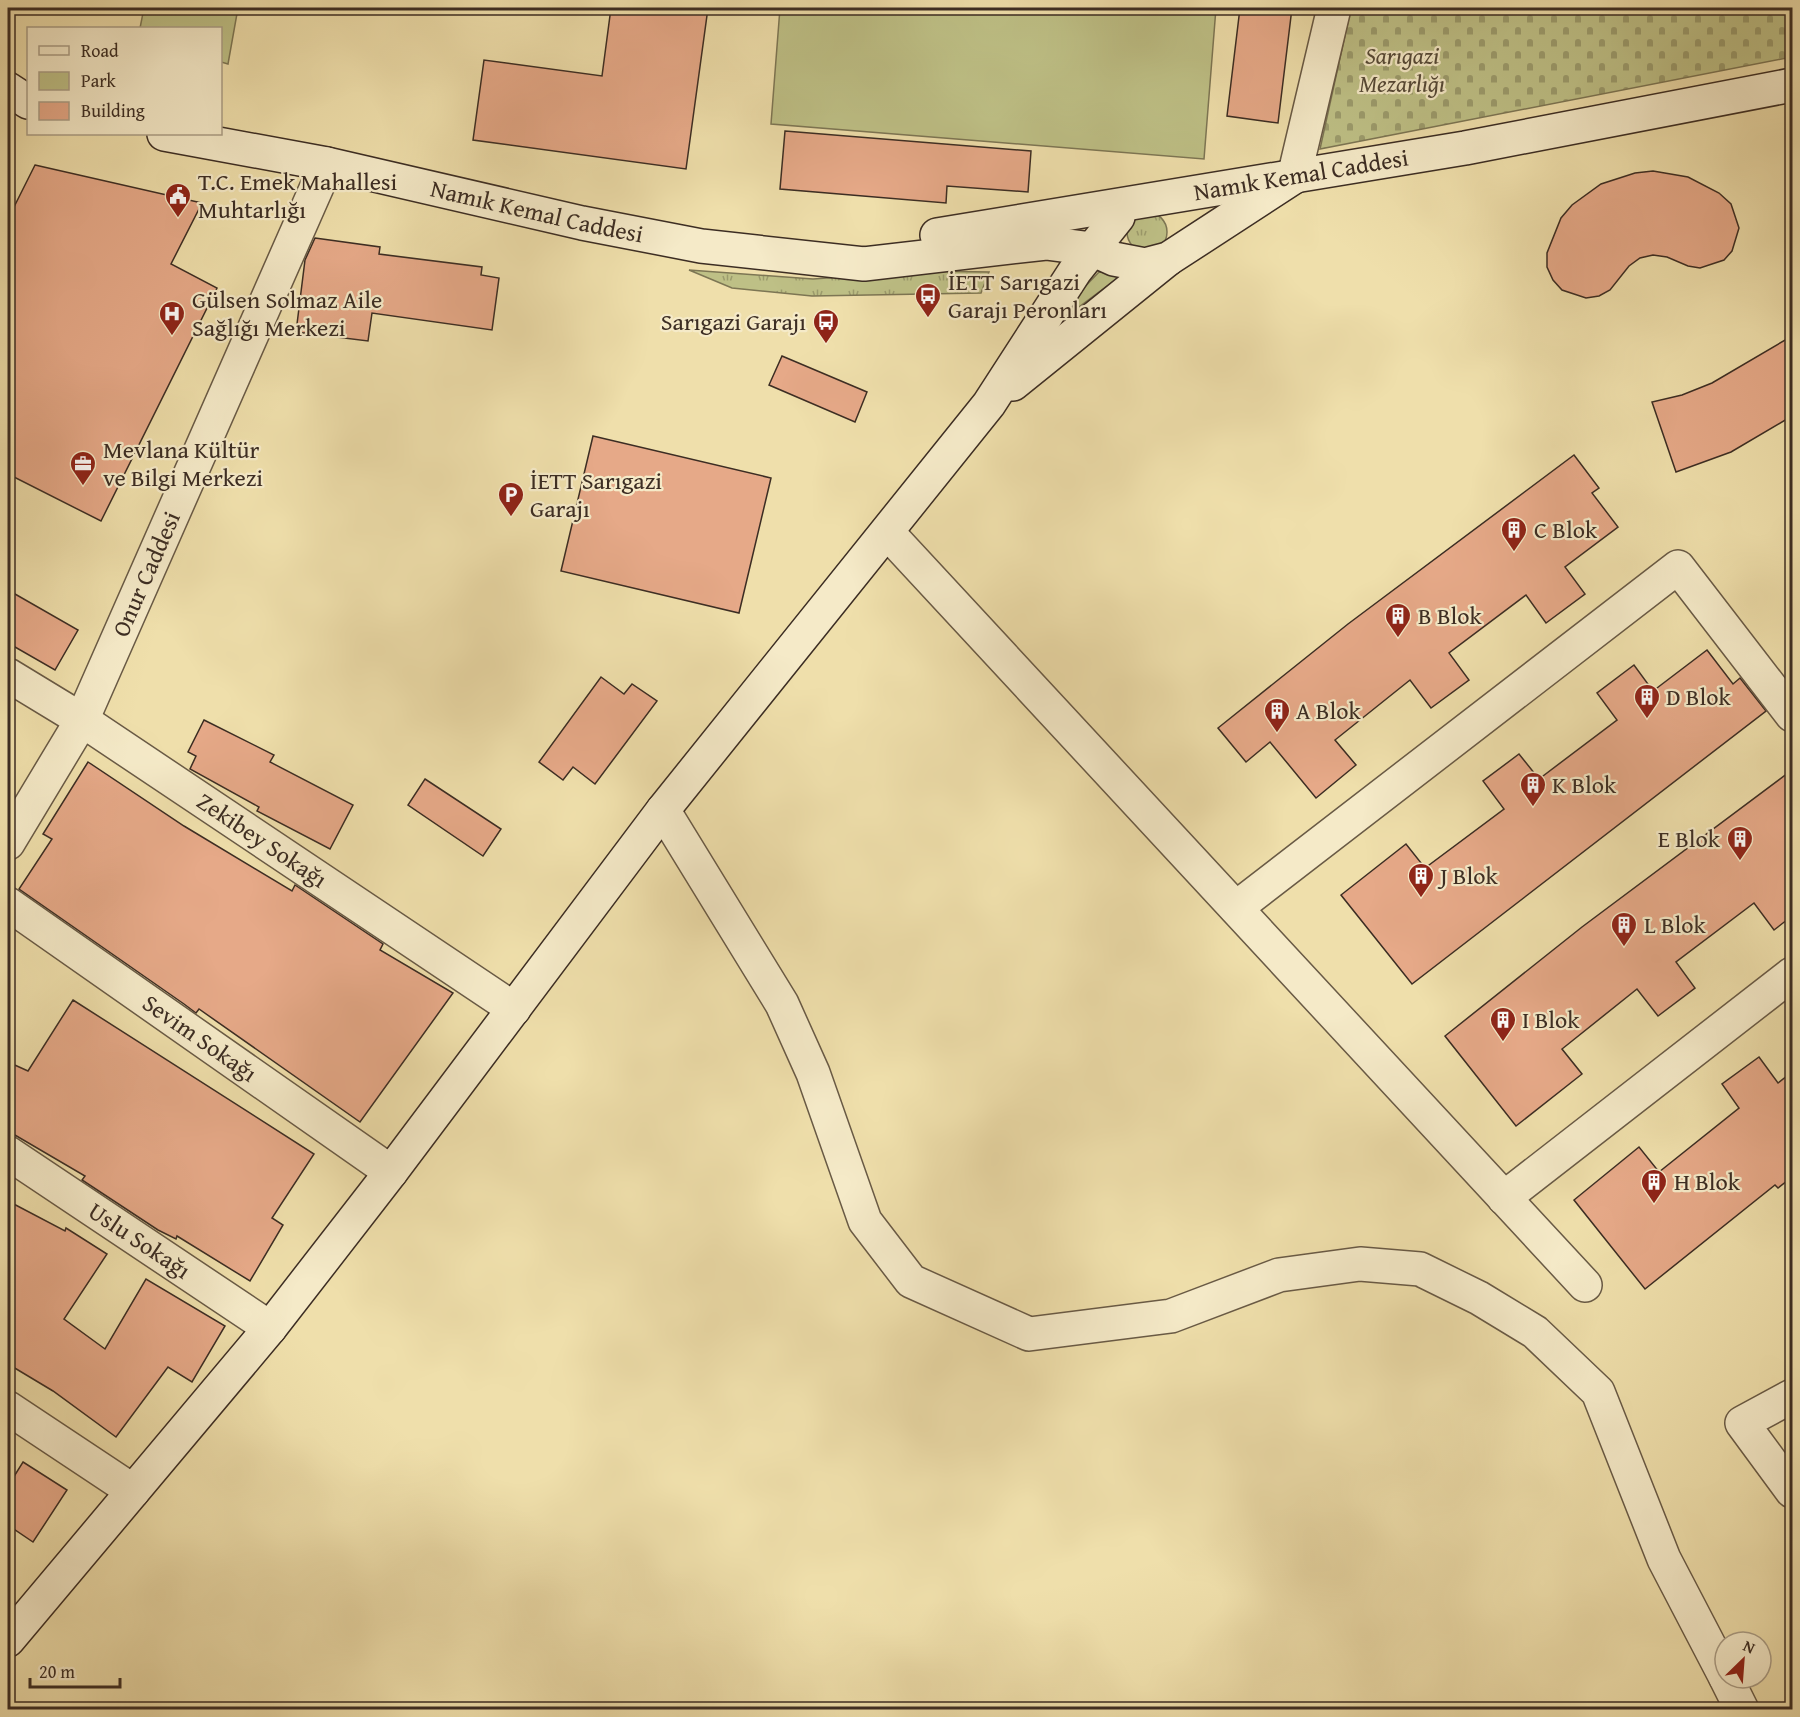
<svg xmlns="http://www.w3.org/2000/svg" width="1800" height="1717" viewBox="0 0 1800 1717" font-family="'Gentium Book Plus',serif">
  <style>
    .grass { fill: url(#grass-tufts); stroke: #7d7654; stroke-width: 1.5 }
    .cemetery { fill: url(#cemetery-stones); stroke: #7d7654; stroke-width: 1.5 }
    .park { fill: #bec086; stroke: #7d7654; stroke-width: 1.5 }
    .building { fill: #e6a988; stroke: #3c2d23; stroke-width: 1.5 }
    .lines { fill: none; stroke-linecap: round; stroke-linejoin: round }
    .minor-casing { stroke: #695a45; stroke-width: 36 }
    .secondary-casing { stroke: #3c2d23; stroke-width: 36 }
    .minor { stroke: #f5eac8; stroke-width: 33 }
    .secondary { stroke: #f5eac8; stroke-width: 33 }
    .labels { text-anchor: middle; stroke-width: 4.5; stroke-linejoin: round; paint-order: stroke }
    .park-label { font-size: 24px; font-style: italic; fill: #564a37; stroke: #f5eac8 }
    .street-label { font-size: 24px; fill: #3c2d23; stroke: #f5eac8 }
    .poi-label { font-size: 24px; fill: #3c2d23; stroke: #f5eac8; text-anchor: start }
  </style>
  <defs>
    <pattern id="grass-tufts" width="24" height="20" patternUnits="userSpaceOnUse" patternTransform="scale(1.5)"><rect width="24" height="20" fill="#bec086"/><path d="M3 7l-1-3M5 7V3M7 7l1-3M15 17l-1-3M17 17v-4M19 17l1-3" fill="none" stroke="#9c9c6d"/></pattern>
    <pattern id="cemetery-stones" width="16" height="16" patternUnits="userSpaceOnUse" patternTransform="scale(1.5)"><rect width="16" height="16" fill="#bec086"/><path d="M2 7V4a2 2 0 0 1 4 0v3zM10 15v-3a2 2 0 0 1 4 0v3z" fill="#9c9c6d"/></pattern>
  </defs>
  <rect width="100%" height="100%" fill="#efdfab"/>
  <filter id="stains"><feTurbulence type="fractalNoise" baseFrequency=".00333" numOctaves="4"/><feColorMatrix values="0 0 0 0 .2 0 0 0 0 .09 0 0 0 0 .02 0 0 0 .5 -.17"/></filter>
  <radialGradient id="worn" r=".72"><stop offset=".6" stop-color="#630" stop-opacity="0"/><stop offset="1" stop-color="#630" stop-opacity=".3"/></radialGradient>
  <g class="grass">
    <circle cx="1147" cy="232" r="20"/>
    <polygon points="689,270 813,279 925,271 989,272 981,293 812,296 732,288"/>
    <polygon points="1099,272 1123,274 1032,342"/>
  </g>
  <polygon class="cemetery" points="1351,8 1792,8 1792,57 1320,149"/>
  <g class="park">
    <polygon points="144,8 238,8 228,64 221,62 220,28 140,28"/>
    <polygon points="780,8 1216,8 1204,159 771,124"/>
  </g>
  <g class="building">
    <polygon points="611,8 708,8 686,169 473,140 484,60 602,76"/>
    <polygon points="1240,8 1292,8 1278,123 1227,116"/>
    <polygon points="785,131 1031,151 1028,192 947,186 946,203 780,189"/>
    <polygon points="35,165 202,203 171,264 217,288 101,521 8,474 8,219"/>
    <polygon points="1653,171 1688,177 1719,193 1731,204 1739,228 1732,251 1724,260 1700,268 1688,266 1667,257 1653,255 1640,258 1629,266 1610,290 1599,296 1586,298 1562,290 1553,280 1547,267 1547,253 1561,218 1572,205 1601,184 1635,173"/>
    <polygon points="315,238 380,247 379,254 482,267 481,275 499,278 492,330 372,313 368,341 296,332 305,260"/>
    <polygon points="1792,336 1792,416 1731,452 1676,472 1652,402 1682,395 1712,383"/>
    <polygon points="782,356 867,392 855,422 769,385"/>
    <polygon points="593,436 771,478 739,613 561,571"/>
    <polygon points="1574,455 1599,488 1592,493 1618,527 1565,567 1585,594 1546,623 1526,595 1449,653 1469,680 1431,708 1410,680 1335,740 1356,765 1316,798 1270,742 1246,762 1218,728 1348,624"/>
    <polygon points="8,590 78,630 55,670 8,643"/>
    <polygon points="1707,650 1733,684 1740,678 1766,711 1412,984 1341,895 1406,844 1425,868 1504,809 1483,781 1519,754 1539,779 1617,720 1597,693 1634,665 1653,691"/>
    <polygon points="601,677 624,694 632,684 657,701 595,784 573,767 563,780 539,762"/>
    <polygon points="204,720 274,755 270,762 353,805 330,849 257,811 259,807 190,769 196,756 188,752"/>
    <polygon points="88,762 184,826 292,891 295,885 383,944 380,950 453,993 360,1122 199,1009 196,1013 184,1004 19,889 52,839 43,834"/>
    <polygon points="1792,770 1792,916 1774,930 1754,903 1676,962 1695,988 1658,1016 1637,989 1562,1049 1582,1074 1516,1126 1445,1036 1582,927"/>
    <polygon points="425,779 501,829 483,856 408,805"/>
    <polygon points="73,1000 314,1154 272,1218 283,1225 250,1281 177,1236 176,1239 158,1230 82,1180 85,1176 8,1131 8,1062 28,1071"/>
    <polygon points="1759,1057 1778,1083 1792,1072 1792,1177 1778,1188 1775,1185 1645,1289 1574,1200 1639,1147 1659,1172 1739,1108 1722,1084"/>
    <polygon points="8,1201 65,1231 66,1228 107,1254 64,1319 105,1349 146,1279 225,1326 192,1382 168,1367 116,1437 53,1391 8,1364"/>
    <polygon points="23,1462 67,1490 33,1542 8,1525 8,1486"/>
  </g>
  <g class="lines">
    <defs>
      <g id="minor">
        <polyline points="1294,177 1334,8"/>
        <polyline points="887,532 1585,1285"/>
        <path id="s1" d="M8 675 82 720 514 1009"/>
        <polyline points="663,810 782,1004 813,1073 865,1221 911,1281 1029,1334 1171,1316 1279,1275 1360,1264 1420,1269 1479,1298 1535,1332 1598,1392 1664,1559 1725,1676"/>
        <path id="s2" d="M8 843 82 720 327 164"/>
        <path id="s3" d="M8 904 391 1172"/>
        <polyline points="1236,908 1678,567 1792,715"/>
        <path id="s4" d="M8 1153 270 1328"/>
        <polyline points="1504,1198 1792,974"/>
        <polyline points="1792,1396 1742,1423 1792,1491"/>
        <polyline points="8,1408 133,1491"/>
        <polyline points="1726,1678 1742,1710"/>
      </g>
      <g id="secondary">
        <polyline points="8,89 28,102"/>
        <path id="s5" d="M164 134 327 164 582 223 701 246 864 264 1046 243 1092 249 1114 259 1145 265 1168 259 1294 177"/>
        <path id="s6" d="M937 235 1465 148 1792 85"/>
        <polyline points="1013,384 1168,259"/>
        <polyline points="8,1640 270,1328 391,1172 663,810 989,404 1075,271 1118,217"/>
      </g>
    </defs>
    <use href="#minor" class="minor-casing"/>
    <use href="#secondary" class="secondary-casing"/>
    <use href="#minor" class="minor"/>
    <use href="#secondary" class="secondary"/>
  </g>
  <defs>
    <symbol id="civic-pin" viewBox="-11 -11 22 30"><path d="M0 17L-7.5 6A9.5 9.5 0 1 1 7.5 6Z" fill="#8f2418" stroke="#f5eac8"/><path d="M-.6-6.5H3V-4.5H.6V-3L4-1V1h2V6H-6V1h2V-1L-.6-3ZM-1.2 2.5V6h2.4V2.5Z" fill="#fff"/></symbol>
    <symbol id="bus-pin" viewBox="-11 -11 22 30"><path d="M0 17L-7.5 6A9.5 9.5 0 1 1 7.5 6Z" fill="#8f2418" stroke="#f5eac8"/><path d="M-5-6H5V4H4V6H2V4H-2V6H-4V4H-5ZM-3.5-4V0h7V-4ZM-3.5 1.2v1.5H-2V1.2ZM2 1.2v1.5H3.5V1.2Z" fill="#fff"/></symbol>
    <symbol id="hospital-pin" viewBox="-11 -11 22 30"><path d="M0 17L-7.5 6A9.5 9.5 0 1 1 7.5 6Z" fill="#8f2418" stroke="#f5eac8"/><path d="M-5-5h3v3.5h4V-5h3V5h-3V1.5h-4V5h-3Z" fill="#fff"/></symbol>
    <symbol id="office-pin" viewBox="-11 -11 22 30"><path d="M0 17L-7.5 6A9.5 9.5 0 1 1 7.5 6Z" fill="#8f2418" stroke="#f5eac8"/><path d="M-6-3h4V-5.5h4V-3h4V5H-6ZM-1-4.5V-3h2v-1.5ZM-6 0V1H6V0Z" fill="#fff"/></symbol>
    <symbol id="parking-pin" viewBox="-11 -11 22 30"><path d="M0 17L-7.5 6A9.5 9.5 0 1 1 7.5 6Z" fill="#8f2418" stroke="#f5eac8"/><path d="M-3.5-5.5H1a3.5 3.5 0 0 1 0 7H-1V5.5H-3.5ZM-1-3.4V-.6H.8a1.4 1.4 0 0 0 0-2.8Z" fill="#fff"/></symbol>
    <symbol id="building-pin" viewBox="-11 -11 22 30"><path d="M0 17L-7.5 6A9.5 9.5 0 1 1 7.5 6Z" fill="#8f2418" stroke="#f5eac8"/><path d="M-4-6H4V6H1V3H-1V6H-4ZM-2.5-4.3h1.7v1.8h-1.7ZM.8-4.3h1.7v1.8H.8ZM-2.5-1h1.7V.8h-1.7ZM.8-1h1.7V.8H.8Z" fill="#fff"/></symbol>
  </defs>
  <g fill-rule="evenodd">
    <use href="#civic-pin" x="163" y="181" width="30" height="40"/>
    <use href="#bus-pin" x="913" y="281" width="30" height="40"/>
    <use href="#hospital-pin" x="157" y="299" width="30" height="40"/>
    <use href="#bus-pin" x="811" y="307" width="30" height="40"/>
    <use href="#office-pin" x="68" y="449" width="30" height="40"/>
    <use href="#parking-pin" x="496" y="480" width="30" height="40"/>
    <use href="#building-pin" x="1499" y="515" width="30" height="40"/>
    <use href="#building-pin" x="1383" y="601" width="30" height="40"/>
    <use href="#building-pin" x="1632" y="682" width="30" height="40"/>
    <use href="#building-pin" x="1262" y="696" width="30" height="40"/>
    <use href="#building-pin" x="1518" y="770" width="30" height="40"/>
    <use href="#building-pin" x="1725" y="824" width="30" height="40"/>
    <use href="#building-pin" x="1406" y="861" width="30" height="40"/>
    <use href="#building-pin" x="1609" y="910" width="30" height="40"/>
    <use href="#building-pin" x="1488" y="1005" width="30" height="40"/>
    <use href="#building-pin" x="1639" y="1167" width="30" height="40"/>
  </g>
  <g class="labels">
    <g class="park-label">
      <text x="1402" y="64">Sarıgazi<tspan x="1402" dy="28">Mezarlığı</tspan></text>
    </g>
    <g class="street-label">
      <text dy="8" stroke="none"><textPath href="#s6" startOffset="369">Namık Kemal Caddesi</textPath></text>
      <text dy="8" stroke="none"><textPath href="#s5" startOffset="381">Namık Kemal Caddesi</textPath></text>
      <text dy="8" stroke="none"><textPath href="#s2" startOffset="303">Onur Caddesi</textPath></text>
      <text dy="8" stroke="none"><textPath href="#s1" startOffset="303">Zekibey Sokağı</textPath></text>
      <text dy="8" stroke="none"><textPath href="#s3" startOffset="234">Sevim Sokağı</textPath></text>
      <text dy="8" stroke="none"><textPath href="#s4" startOffset="158">Uslu Sokağı</textPath></text>
    </g>
    <g class="poi-label">
      <text x="198" y="190">T.C. Emek Mahallesi<tspan x="198" dy="28">Muhtarlığı</tspan></text>
      <text x="948" y="290">İETT Sarıgazi<tspan x="948" dy="28">Garajı Peronları</tspan></text>
      <text x="192" y="308">Gülsen Solmaz Aile<tspan x="192" dy="28">Sağlığı Merkezi</tspan></text>
      <text x="806" y="330" text-anchor="end">Sarıgazi Garajı</text>
      <text x="103" y="458">Mevlana Kültür<tspan x="103" dy="28">ve Bilgi Merkezi</tspan></text>
      <text x="530" y="489">İETT Sarıgazi<tspan x="530" dy="28">Garajı</tspan></text>
      <text x="1534" y="538">C Blok</text>
      <text x="1418" y="624">B Blok</text>
      <text x="1666" y="705">D Blok</text>
      <text x="1296" y="719">A Blok</text>
      <text x="1552" y="793">K Blok</text>
      <text x="1720" y="847" text-anchor="end">E Blok</text>
      <text x="1440" y="884">J Blok</text>
      <text x="1644" y="933">L Blok</text>
      <text x="1522" y="1028">I Blok</text>
      <text x="1674" y="1190">H Blok</text>
    </g>
  </g>
  <rect width="1800" height="1717" fill="none" stroke="#efdfab" stroke-width="30"/>
  <rect x="9" y="9" width="1782" height="1699" fill="none" stroke="#3c2d23" stroke-width="3"/>
  <rect x="15" y="15" width="1770" height="1687" fill="none" stroke="#3c2d23" stroke-width="1.5"/>
  <rect x="27" y="27" width="195" height="108" fill="#f5eac8" stroke="#ab9e86" stroke-width="1.5"/>
  <rect x="39" y="46" width="30" height="9" fill="#f5eac8" stroke="#ab9e86" stroke-width="1.5"/>
  <text x="81" y="57" font-size="18" fill="#3c2d23">Road</text>
  <rect x="39" y="72" width="30" height="18" fill="#bec086" stroke="#ab9e86" stroke-width="1.5"/>
  <text x="81" y="87" font-size="18" fill="#3c2d23">Park</text>
  <rect x="39" y="102" width="30" height="18" fill="#e6a988" stroke="#ab9e86" stroke-width="1.5"/>
  <text x="81" y="117" font-size="18" fill="#3c2d23">Building</text>
  <g transform="translate(1743 1660) rotate(25)"><circle r="28" fill="#f5eac8" stroke="#ab9e86" stroke-width="1.5"/>
  <path d="M0-4.5L10 22L0 15L-10 22Z" fill="#8f2418"/>
  <text y="-9" font-size="16" font-weight="bold" text-anchor="middle" fill="#3c2d23">N</text>
  </g>
  <path d="M30 1678v9h90v-9" fill="none" stroke="#3c2d23" stroke-width="3"/>
  <text x="39" y="1678" font-size="18" fill="#3c2d23" stroke="#f5eac8" stroke-width="4.5" paint-order="stroke">20 m</text>
  <rect width="100%" height="100%" filter="url(#stains)"/>
  <rect width="100%" height="100%" fill="url(#worn)"/>
</svg>
